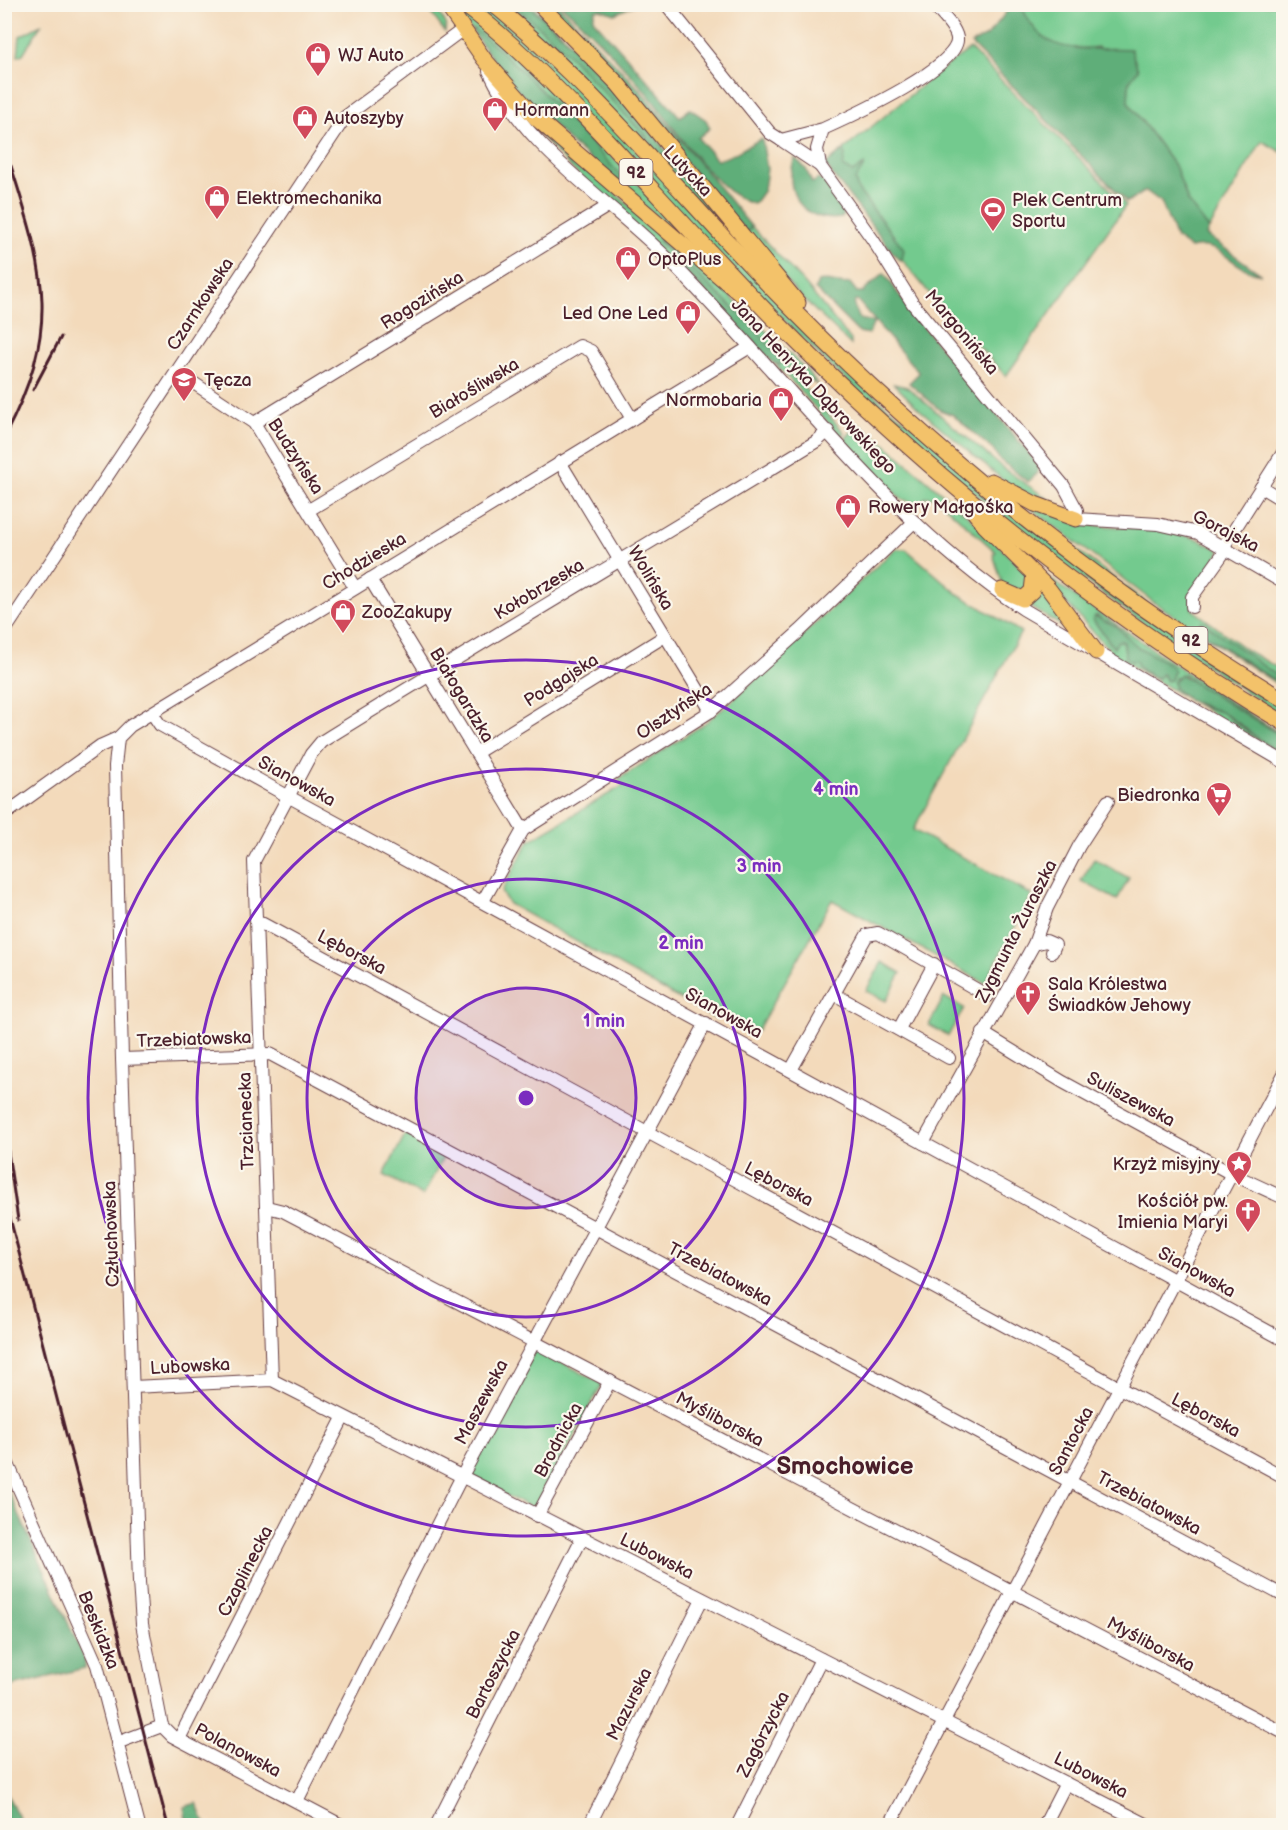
<svg xmlns="http://www.w3.org/2000/svg" width="1288" height="1830" viewBox="0 0 1288 1830" font-family="'Balsamiq Sans',sans-serif">
  <style>
    .green { fill: #73ca8e; stroke: #5e745c; stroke-width: 1.5; fill-rule: evenodd }
    .forest { fill: #5eae79; stroke: #546652; stroke-width: 1.5 }
    .lines { fill: none; stroke-linecap: round; stroke-linejoin: round }
    .minor-casing { stroke: #633b41; stroke-width: 14 }
    .major-casing { stroke: #633b41; stroke-width: 17 }
    .minor { stroke: #fff; stroke-width: 12 }
    .major { stroke: #f3c26a; stroke-width: 15 }
    .rail { stroke: #4a1f2b; stroke-width: 3 }
    .ring { fill: none; stroke: #7b2cbf; stroke-width: 3 }
    .labels { text-anchor: middle; stroke-width: 4.5; stroke-linejoin: round; paint-order: stroke }
    .shield { fill: #fbf7ec; stroke: #7f6065; stroke-width: 1.5 }
    .shield-label { font-size: 16px; font-weight: bold; fill: #4a1f2b }
    .poi-label { font-size: 18px; fill: #4a1f2b; stroke: #fbf7ec; text-anchor: start }
    .street-label { font-size: 18px; fill: #4a1f2b; stroke: #fbf7ec }
    .district-label { font-size: 24px; font-weight: bold; fill: #4a1f2b; stroke: #fbf7ec }
    .centre { fill: #7b2cbf; stroke: #fbf7ec; stroke-width: 3 }
    .ring-label { font-size: 18px; text-anchor: middle; font-weight: bold; fill: #7b2cbf; stroke: #fbf7ec; stroke-width: 4.5; stroke-linejoin: round; paint-order: stroke }
  </style>
  <rect width="100%" height="100%" fill="#fbf7ec"/>
  <filter id="ink" filterUnits="userSpaceOnUse"><feTurbulence type="fractalNoise" baseFrequency=".0167" numOctaves="2"/><feDisplacementMap in="SourceGraphic" scale="12" xChannelSelector="R" yChannelSelector="G"/><feConvolveMatrix kernelMatrix="1 2 1 2 8 2 1 2 1" color-interpolation-filters="sRGB"/></filter>
  <filter id="wash" filterUnits="userSpaceOnUse"><feTurbulence type="fractalNoise" baseFrequency=".008" numOctaves="4" result="noise"/><feDisplacementMap in="SourceGraphic" scale="24" xChannelSelector="R" yChannelSelector="G"/><feGaussianBlur stdDeviation="1.35" result="paint"/><feColorMatrix in="noise" values="0 0 0 0 0 0 0 0 0 0 0 0 0 0 0 0 0 1.4 0 .05"/><feComposite in="paint" operator="in"/></filter>
  <g filter="url(#wash)">
    <rect width="100%" height="100%" fill="#f3dabb"/>
    <g class="green">
      <polygon points="425,5 434,5 446,24 445,32"/>
      <polygon points="437,5 453,5 486,30 537,77 722,273 568,140 470,28"/>
      <polygon points="472,5 485,5 547,59 884,404 1283,706 1283,716 1151,629 1028,538 916,444 824,360"/>
      <polygon points="503,5 531,5 558,29 730,229 731,235"/>
      <path d="M1021 5H1283V153L1262 141 1209 229 1188 202 1176 168 1128 102 1129 82 1098 47C1059 52 1035 43 1021 5Z"/>
      <polygon points="41,25 23,54 18,56 20,36"/>
      <polygon points="970,49 1126,205 1006,376 930,294 825,165 932,77"/>
      <path d="M513 102 725 291 807 371 818 385 803 377 792 365 787 369 844 432 842 436H839C776 358 699 289 626 220 586 182 546 146 513 102Z"/>
      <polygon points="750,225 805,284 851,340 851,345 795,291 746,232"/>
      <polygon points="894,384 907,387 1003,468 1058,506 1010,486 919,409"/>
      <polygon points="858,424 877,437 974,521 1029,576 1023,593 1003,586 993,554 996,552 935,497 926,497 918,504 901,499 847,444 845,439"/>
      <polygon points="1024,503 1087,525 1159,529 1198,539 1220,550 1192,609 1248,651 1283,671 1283,688 1152,601"/>
      <polygon points="895,549 906,549 958,594 1021,632 913,830 1032,895 985,983 832,900 757,1031 722,1012 717,1020 509,904 501,892 529,841 624,785 617,780 701,726 731,702"/>
      <path d="M1043 574 1211 689 1283 735V737L1209 691 1201 689 1184 674 1175 678 1174 688 1204 707 1221 712 1262 742 1283 752V756L1115 656 1041 575ZM1097 615 1107 624 1119 629 1126 638 1138 647 1169 664 1166 680 1163 674 1156 678 1136 661H1131L1126 658 1123 641 1119 640 1113 647 1093 620Z"/>
      <polygon points="1039,587 1086,640 1028,606"/>
      <polygon points="1094,859 1129,878 1117,900 1081,881"/>
      <polygon points="882,962 901,973 886,1001 866,991"/>
      <polygon points="944,997 964,1008 948,1036 929,1025"/>
      <polygon points="406,1133 445,1154 423,1196 384,1175"/>
      <polygon points="535,1348 601,1383 601,1386 535,1509 470,1479 469,1468"/>
    </g>
    <g class="forest">
      <path d="M1021 4C1042 61 1084 46 1131 49L1138 70 1129 82 1128 102 1176 168 1188 202 1209 229 1206 235 1261 274C1232 270 1221 239 1190 248L1176 238 1161 202 1146 191 1127 202 971 44 988 35 1012 5Z"/>
      <path d="M514 5C518 5 524 4 527 6 557 24 672 144 679 175L650 147 652 143 557 43Z"/>
      <polygon points="548,5 558,5 640,90 750,225 750,230 746,232"/>
      <path d="M561 5H634L615 14 600 9 595 10 593 19 680 117 690 109 706 120 710 128 698 138 717 160C734 157 746 145 762 139L767 169 764 190 754 204C718 198 669 119 644 90 618 60 591 31 561 5Z"/>
      <path d="M474 29C527 70 570 122 617 171L623 181 621 186 568 140 510 83 472 31Z"/>
      <polygon points="844,150 845,155 843,167 852,172 865,165 855,180 858,190 904,249 902,260 898,259 825,165"/>
      <path d="M795 158 806 169 812 183 818 179 827 183 844 205 842 218C805 224 781 193 795 158Z"/>
      <polygon points="660,240 753,326 782,360 780,365 773,363 658,241"/>
      <path d="M884 273 910 311 1039 465 1038 473 1028 482 1000 460 993 450 953 415 940 410 909 383 919 373 858 301H855L854 306 860 319 874 322 869 334 858 332 815 289 818 282C831 279 838 286 850 283L857 292H863Z"/>
      <path d="M1095 616 1116 626 1138 647 1171 665 1174 671 1171 680 1167 681 1162 674 1158 678C1150 676 1138 670 1136 661 1120 664 1127 648 1123 641H1118L1114 648 1093 620Z"/>
      <polygon points="1202,621 1283,680 1283,684 1267,676 1199,631 1198,626"/>
      <path d="M1180 674 1283 737V752C1260 746 1241 720 1218 711 1205 706 1177 699 1173 683Z"/>
      <polygon points="5,1484 85,1660 85,1668 5,1688"/>
      <polygon points="4,1791 5,1791 23,1825 5,1825"/>
      <polygon points="197,1803 206,1825 187,1825 184,1807"/>
    </g>
  </g>
  <g filter="url(#ink)">
    <g class="lines">
      <defs>
        <g id="minor">
          <polyline points="666,4 770,133 781,140"/>
          <path d="M489 71C527 151 605 196 666 257 782 373 885 518 1023 609L1284 762"/>
          <path d="M823 129 781 140 820 166 817 149 823 129C847 118 961 67 957 38 955 26 940 13 932 4"/>
          <polyline points="820,166 873,240 913,304 1064,486 1077,510 1076,519 1158,524 1198,533 1284,583"/>
          <polyline points="177,372 254,423 355,588"/>
          <polyline points="254,423 608,206"/>
          <polyline points="560,462 711,711"/>
          <polyline points="1261,487 1284,501"/>
          <polyline points="309,510 580,346 591,351 632,419"/>
          <polyline points="1224,546 1284,451"/>
          <polyline points="370,579 523,830"/>
          <polyline points="1192,607 1192,597 1222,555"/>
          <polyline points="4,632 346,116 462,30"/>
          <polyline points="152,713 160,725 282,793 1284,1340"/>
          <polyline points="476,753 665,636"/>
          <polyline points="4,815 100,746 118,738"/>
          <polyline points="483,901 523,830 711,711 800,631 914,522"/>
          <polyline points="257,923 263,924 1284,1477"/>
          <polyline points="1034,944 1046,941 1055,945 1052,952"/>
          <polyline points="834,994 949,1058"/>
          <polyline points="899,1029 934,964"/>
          <polyline points="983,1033 1063,1082 1230,1173 1284,1198"/>
          <polyline points="122,1059 270,1054 1284,1596"/>
          <polyline points="791,1070 867,935 878,933 988,996"/>
          <polyline points="923,1143 1034,944 1047,908 1079,846 1108,801"/>
          <polyline points="267,1207 283,1211 1284,1733"/>
          <path d="M272 1380 254 861 311 754 321 742C485 640 652 542 817 441L828 431"/>
          <polyline points="133,1387 272,1380 1150,1826"/>
          <polyline points="4,1455 97,1665 139,1826"/>
          <polyline points="537,1516 610,1381"/>
          <polyline points="162,1726 142,1624 139,1582 122,1059 115,766 118,738 130,726 750,347"/>
          <polyline points="162,1726 172,1736 343,1826"/>
          <polyline points="179,1739 343,1418"/>
          <polyline points="117,1743 162,1726"/>
          <polyline points="297,1801 461,1478 706,1023"/>
          <polyline points="436,1826 582,1538"/>
          <polyline points="589,1826 702,1599"/>
          <polyline points="737,1826 821,1659"/>
          <polyline points="889,1826 1284,1074"/>
          <polyline points="1044,1826 1066,1783"/>
        </g>
        <g id="major">
          <polyline points="446,4 484,59 536,118 739,293"/>
          <path d="M463 4C515 43 559 90 603 136 659 196 714 258 772 317 924 471 1097 611 1284 723"/>
          <path d="M493 4C601 93 689 205 787 304 935 454 1103 591 1284 700"/>
          <polyline points="539,4 618,84 798,303"/>
          <polyline points="991,481 1035,504 1076,519"/>
          <polyline points="968,504 985,526 1048,588 1096,652"/>
          <polyline points="1002,590 1023,599 1032,591 1034,574"/>
        </g>
      </defs>
      <use href="#minor" class="minor-casing"/>
      <use href="#major" class="major-casing"/>
      <use href="#minor" class="minor"/>
      <use href="#major" class="major"/>
      <g class="rail">
        <polyline points="33,390 61,337"/>
        <path d="M4 437C61 329 46 276 11 166"/>
        <polyline points="4,1125 18,1220"/>
        <polyline points="4,1195 168,1826"/>
      </g>
    </g>
  </g>
  <circle cx="526" cy="1098" r="110" fill="#7b2cbf" fill-opacity=".12"/>
  <g class="ring">
    <circle cx="526" cy="1098" r="110"/>
    <circle cx="526" cy="1098" r="219"/>
    <circle cx="526" cy="1098" r="329"/>
    <circle cx="526" cy="1098" r="438"/>
  </g>
  <defs>
    <symbol id="shop-pin" viewBox="-11 -11 22 30"><path d="M0 17L-7.5 6A9.5 9.5 0 1 1 7.5 6Z" fill="#d1495b" stroke="#fbf7ec"/><path d="M-5-2.5h2.3a2.7 3.5 0 0 1 5.4 0H5L5.5 6h-11ZM-1.5-2.5h3a1.5 2.3 0 0 0-3 0Z" fill="#fff"/></symbol>
    <symbol id="stadium-pin" viewBox="-11 -11 22 30"><path d="M0 17L-7.5 6A9.5 9.5 0 1 1 7.5 6Z" fill="#d1495b" stroke="#fbf7ec"/><path d="M0-5a6.5 5 0 1 0 0 10a6.5 5 0 1 0 0-10ZM-3.5-1.8h7v3.6h-7Z" fill="#fff"/></symbol>
    <symbol id="school-pin" viewBox="-11 -11 22 30"><path d="M0 17L-7.5 6A9.5 9.5 0 1 1 7.5 6Z" fill="#d1495b" stroke="#fbf7ec"/><path d="M0-5L7-2L0 1L-7-2ZM-4 1L0 2.5L4 1V4Q0 6-4 4Z" fill="#fff"/></symbol>
    <symbol id="supermarket-pin" viewBox="-11 -11 22 30"><path d="M0 17L-7.5 6A9.5 9.5 0 1 1 7.5 6Z" fill="#d1495b" stroke="#fbf7ec"/><path d="M-6-5.5h2.5l.6 2H6L4.5 2H-2.5L-4.4-4H-6ZM-1.5 3.2a1.3 1.3 0 1 0 .1 0ZM3 3.2a1.3 1.3 0 1 0 .1 0Z" fill="#fff"/></symbol>
    <symbol id="church-pin" viewBox="-11 -11 22 30"><path d="M0 17L-7.5 6A9.5 9.5 0 1 1 7.5 6Z" fill="#d1495b" stroke="#fbf7ec"/><path d="M-1.2-6h2.4v3.5h3.3v2.4h-3.3V6h-2.4V-.1h-3.3v-2.4h3.3Z" fill="#fff"/></symbol>
    <symbol id="sight-pin" viewBox="-11 -11 22 30"><path d="M0 17L-7.5 6A9.5 9.5 0 1 1 7.5 6Z" fill="#d1495b" stroke="#fbf7ec"/><path d="M0-6L1.8-2.2L6-1.7L2.9 1.2L3.7 5.4L0 3.3L-3.7 5.4L-2.9 1.2L-6-1.7L-1.8-2.2Z" fill="#fff"/></symbol>
  </defs>
  <g fill-rule="evenodd">
    <use href="#shop-pin" x="303" y="40" width="30" height="40"/>
    <use href="#shop-pin" x="480" y="95" width="30" height="40"/>
    <use href="#shop-pin" x="290" y="103" width="30" height="40"/>
    <use href="#shop-pin" x="202" y="183" width="30" height="40"/>
    <use href="#stadium-pin" x="978" y="195" width="30" height="40"/>
    <use href="#shop-pin" x="613" y="244" width="30" height="40"/>
    <use href="#shop-pin" x="673" y="298" width="30" height="40"/>
    <use href="#school-pin" x="169" y="365" width="30" height="40"/>
    <use href="#shop-pin" x="766" y="385" width="30" height="40"/>
    <use href="#shop-pin" x="833" y="492" width="30" height="40"/>
    <use href="#shop-pin" x="328" y="597" width="30" height="40"/>
    <use href="#supermarket-pin" x="1204" y="780" width="30" height="40"/>
    <use href="#church-pin" x="1013" y="979" width="30" height="40"/>
    <use href="#sight-pin" x="1224" y="1149" width="30" height="40"/>
    <use href="#church-pin" x="1233" y="1196" width="30" height="40"/>
  </g>
  <g class="labels">
    <g class="shield">
      <rect x="619.5" y="159" width="33" height="26" rx="4.5"/>
      <rect x="1174.5" y="627" width="33" height="26" rx="4.5"/>
    </g>
    <g class="shield-label">
      <text x="636" y="178">92</text>
      <text x="1191" y="646">92</text>
    </g>
    <g class="poi-label">
      <text x="338" y="61">WJ Auto</text>
      <text x="514" y="116">Hormann</text>
      <text x="324" y="124">Autoszyby</text>
      <text x="236" y="204">Elektromechanika</text>
      <text x="1012" y="206">Plek Centrum<tspan x="1012" dy="21">Sportu</tspan></text>
      <text x="648" y="265">OptoPlus</text>
      <text x="668" y="319" text-anchor="end">Led One Led</text>
      <text x="204" y="386">Tęcza</text>
      <text x="762" y="406" text-anchor="end">Normobaria</text>
      <text x="868" y="513">Rowery Małgośka</text>
      <text x="362" y="618">ZooZakupy</text>
      <text x="1200" y="801" text-anchor="end">Biedronka</text>
      <text x="1048" y="990">Sala Królestwa<tspan x="1048" dy="21">Świadków Jehowy</tspan></text>
      <text x="1220" y="1170" text-anchor="end">Krzyż misyjny</text>
      <text x="1228" y="1207" text-anchor="end">Kościół pw.<tspan x="1228" dy="21">Imienia Maryi</tspan></text>
    </g>
    <g class="street-label">
      <text transform="translate(688 171) rotate(47)" y="6">Lutycka</text>
      <text transform="translate(422 300) rotate(-32)" y="6">Rogozińska</text>
      <text transform="translate(200 304) rotate(-57)" y="6">Czarnkowska</text>
      <text transform="translate(962 332) rotate(50)" y="6">Margonińska</text>
      <text transform="translate(814 386) rotate(47)" y="6">Jana Henryka Dąbrowskiego</text>
      <text transform="translate(474 388) rotate(-31)" y="6">Białośliwska</text>
      <text transform="translate(296 456) rotate(57)" y="6">Budzyńska</text>
      <text transform="translate(1226 531) rotate(27)" y="6">Gorajska</text>
      <text transform="translate(364 561) rotate(-31)" y="6">Chodzieska</text>
      <text transform="translate(651 578) rotate(59)" y="6">Wolińska</text>
      <text transform="translate(539 589) rotate(-31)" y="6">Kołobrzeska</text>
      <text transform="translate(561 680) rotate(-32)" y="6">Podgajska</text>
      <text transform="translate(462 695) rotate(59)" y="6">Białogardzka</text>
      <text transform="translate(674 711) rotate(-34)" y="6">Olsztyńska</text>
      <text transform="translate(297 781) rotate(29)" y="6">Sianowska</text>
      <text transform="translate(1016 931) rotate(-63)" y="6">Zygmunta Żuraszka</text>
      <text transform="translate(352 952) rotate(28)" y="6">Lęborska</text>
      <text transform="translate(724 1013) rotate(29)" y="6">Sianowska</text>
      <text transform="translate(194 1039) rotate(-2)" y="6">Trzebiatowska</text>
      <text transform="translate(1131 1099) rotate(28)" y="6">Suliszewska</text>
      <text transform="translate(246 1121) rotate(-92)" y="6">Trzcianecka</text>
      <text transform="translate(779 1184) rotate(28)" y="6">Lęborska</text>
      <text transform="translate(111 1234) rotate(-92)" y="6">Człuchowska</text>
      <text transform="translate(1197 1272) rotate(29)" y="6">Sianowska</text>
      <text transform="translate(720 1274) rotate(28)" y="6">Trzebiatowska</text>
      <text transform="translate(190 1366) rotate(-3)" y="6">Lubowska</text>
      <text transform="translate(481 1402) rotate(-62)" y="6">Maszewska</text>
      <text transform="translate(1206 1415) rotate(28)" y="6">Lęborska</text>
      <text transform="translate(720 1419) rotate(28)" y="6">Myśliborska</text>
      <text transform="translate(558 1440) rotate(-62)" y="6">Brodnicka</text>
      <text transform="translate(1071 1441) rotate(-62)" y="6">Santocka</text>
      <text transform="translate(1149 1503) rotate(28)" y="6">Trzebiatowska</text>
      <text transform="translate(657 1556) rotate(27)" y="6">Lubowska</text>
      <text transform="translate(245 1571) rotate(-63)" y="6">Czaplinecka</text>
      <text transform="translate(99 1630) rotate(68)" y="6">Beskidzka</text>
      <text transform="translate(1151 1644) rotate(28)" y="6">Myśliborska</text>
      <text transform="translate(493 1674) rotate(-63)" y="6">Bartoszycka</text>
      <text transform="translate(629 1704) rotate(-63)" y="6">Mazurska</text>
      <text transform="translate(763 1734) rotate(-63)" y="6">Zagórzycka</text>
      <text transform="translate(238 1750) rotate(28)" y="6">Polanowska</text>
      <text transform="translate(1091 1775) rotate(27)" y="6">Lubowska</text>
    </g>
    <g class="district-label">
      <text x="845" y="1474">Smochowice</text>
    </g>
  </g>
  <circle cx="526" cy="1098" r="9" class="centre"/>
  <g class="ring-label">
    <text x="836" y="795">4 min</text>
    <text x="759" y="872">3 min</text>
    <text x="681" y="949">2 min</text>
    <text x="604" y="1027">1 min</text>
  </g>
  <rect width="1288" height="1830" fill="none" stroke="#fbf7ec" stroke-width="24"/>
</svg>
